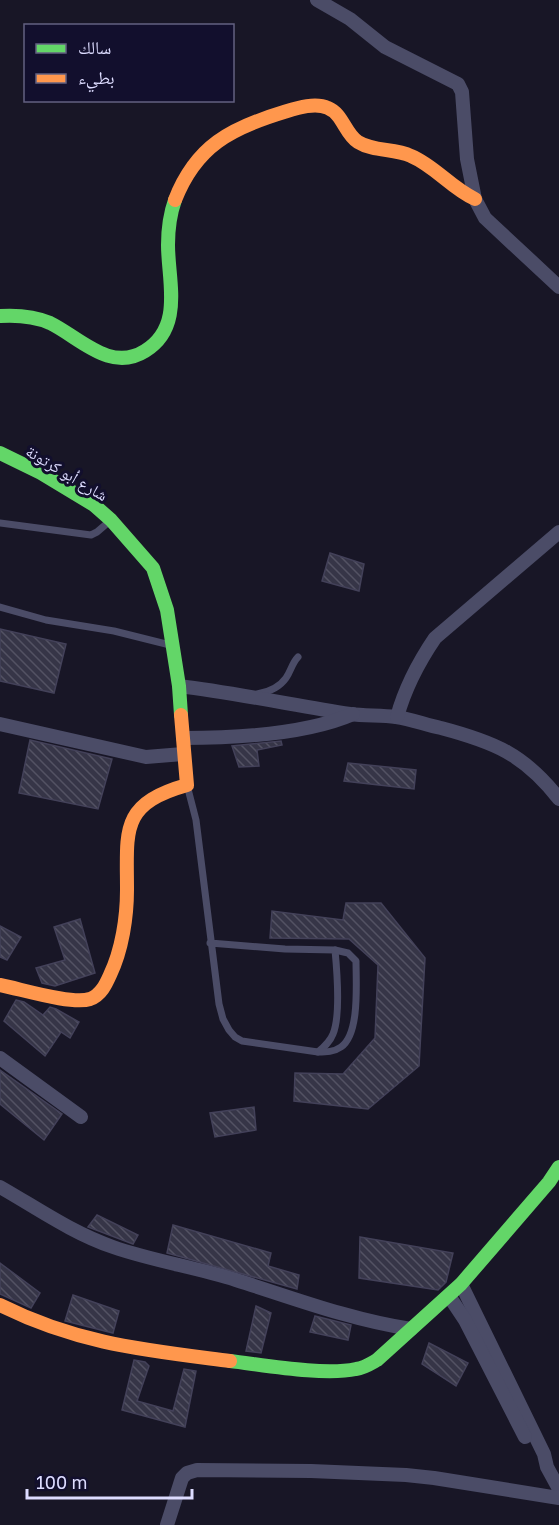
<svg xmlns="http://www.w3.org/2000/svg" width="559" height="1525" viewBox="0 0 559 1525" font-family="'Golos Text','Noto Naskh Arabic',sans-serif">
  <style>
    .building { fill: url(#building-back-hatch); stroke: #434159; stroke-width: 1.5 }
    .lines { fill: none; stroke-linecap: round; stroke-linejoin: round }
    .lane { stroke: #4b4c67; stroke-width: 7 }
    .street { stroke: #4b4c67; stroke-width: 14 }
    .fast { stroke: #63d668; stroke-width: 14 }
    .slow { stroke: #ff974d; stroke-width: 14 }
    .labels { text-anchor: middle; stroke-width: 6; stroke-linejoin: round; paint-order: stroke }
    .street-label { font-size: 16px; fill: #dddcff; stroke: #120f2d }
  </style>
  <defs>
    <pattern id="building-back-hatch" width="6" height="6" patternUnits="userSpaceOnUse" patternTransform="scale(1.5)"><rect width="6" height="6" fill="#363547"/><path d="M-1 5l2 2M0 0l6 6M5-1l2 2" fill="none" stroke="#535263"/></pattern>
  </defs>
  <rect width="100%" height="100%" fill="#181626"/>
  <g class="building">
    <polygon points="330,553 364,564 359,591 322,581"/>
    <polygon points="0,629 66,644 54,693 0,681"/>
    <polygon points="30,740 112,759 98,809 19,793"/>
    <polygon points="281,741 282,745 257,750 259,766 239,767 232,746"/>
    <polygon points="348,763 416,770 414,789 344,781"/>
    <polygon points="346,903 381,903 425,958 419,1066 368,1109 294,1101 295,1073 343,1074 375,1038 378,965 349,939 270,938 272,911 343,920"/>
    <polygon points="80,919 95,973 55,986 42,983 36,968 65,960 54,927"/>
    <polygon points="0,926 21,937 7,960 0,957"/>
    <polygon points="16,1000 24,1002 43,1015 50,1007 56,1009 79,1022 70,1038 61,1032 45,1056 4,1021"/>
    <polygon points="0,1070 62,1114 44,1140 0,1104"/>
    <polygon points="254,1107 256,1130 215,1137 210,1113"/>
    <polygon points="97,1215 138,1235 133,1244 88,1227"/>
    <polygon points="173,1225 271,1253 268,1266 299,1275 297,1289 167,1253"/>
    <polygon points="360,1237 453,1253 446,1282 438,1290 359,1278"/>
    <polygon points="0,1263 40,1293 31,1308 0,1294"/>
    <polygon points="73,1295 119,1311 113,1333 65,1321"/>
    <polygon points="256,1306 271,1313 261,1353 246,1351"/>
    <polygon points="315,1316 351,1325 348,1340 310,1332"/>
    <polygon points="429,1343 468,1363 456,1386 422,1364"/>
    <polygon points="134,1360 145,1362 149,1366 137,1401 173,1411 184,1369 196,1371 185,1427 122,1410"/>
  </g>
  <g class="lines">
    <g class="lane">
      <polyline points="0,523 91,535 97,532 111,520"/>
      <polyline points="0,607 46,620 114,631 170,645"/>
      <path d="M257 694C269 692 279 688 286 678 291 671 292 663 298 657"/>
      <path d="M187 785 196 820 219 1004 223 1019 229 1030 235 1037 242 1041 318 1052C324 1047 330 1042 333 1034 341 1015 337 971 335 950L285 949 210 943"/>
      <path d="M318 1052C326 1052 334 1052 341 1047 360 1034 356 983 356 961L348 953 335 950"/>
    </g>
    <g class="street">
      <polyline points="317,0 350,19 385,47 458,84 462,92 467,159 475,199 485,218 559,287"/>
      <path d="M179 686C236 693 293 705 350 714 365 716 381 715 396 717 411 719 426 725 441 728 494 742 524 754 559 799"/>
      <path d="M397 717C405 688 418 663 435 638L559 532"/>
      <polyline points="0,724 146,757 183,754"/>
      <path d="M183 738C233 738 307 734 353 714"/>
      <polyline points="0,1058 81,1117"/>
      <path d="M0 1187C37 1208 72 1233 113 1247 153 1261 195 1267 236 1280 293 1298 351 1320 411 1329"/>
      <polyline points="461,1284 544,1454 547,1467 559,1489"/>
      <polyline points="449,1296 465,1320 525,1437"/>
      <polyline points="167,1525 182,1478 187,1473 197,1470 311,1471 406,1475 434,1478 559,1498"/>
    </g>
    <g class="fast">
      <path d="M0 316C17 315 34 316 50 323 79 337 110 373 145 351 184 327 168 281 168 245 168 230 170 214 175 200"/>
      <polyline points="0,453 41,473 94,505 111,520 153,568 167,610 179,686 181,715"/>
      <path d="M230 1361C264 1365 324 1376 356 1369 364 1368 370 1364 377 1360L461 1284 549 1182 559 1167"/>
    </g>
    <g class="slow">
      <path d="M175 200C196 146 231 128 284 112 297 108 315 102 328 108 343 114 345 134 358 142 374 152 394 148 411 156 435 166 451 188 475 199"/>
      <path d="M0 985C21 989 72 1005 90 999 101 995 106 984 110 975 122 950 127 917 127 890 127 830 120 804 187 785L181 715"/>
      <path d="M0 1305C78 1344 145 1350 230 1361"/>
    </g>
  </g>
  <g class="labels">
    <g class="street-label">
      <text transform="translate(67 473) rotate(31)" y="6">شارع أبو كرتونة</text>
    </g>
  </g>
  <rect x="24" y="24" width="210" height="78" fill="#120f2d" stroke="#636181" stroke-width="1.5"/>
  <rect x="36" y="44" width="30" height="9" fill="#63d668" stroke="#636181" stroke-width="1.5"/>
  <text x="78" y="54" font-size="18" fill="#dddcff">سالك</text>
  <rect x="36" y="74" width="30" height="9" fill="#ff974d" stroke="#636181" stroke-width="1.5"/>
  <text x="78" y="84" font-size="18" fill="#dddcff">بطيء</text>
  <path d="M27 1489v9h165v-9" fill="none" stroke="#dddcff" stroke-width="3"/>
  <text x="36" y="1489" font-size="18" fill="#dddcff" stroke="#120f2d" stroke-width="4.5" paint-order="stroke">100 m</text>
</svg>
